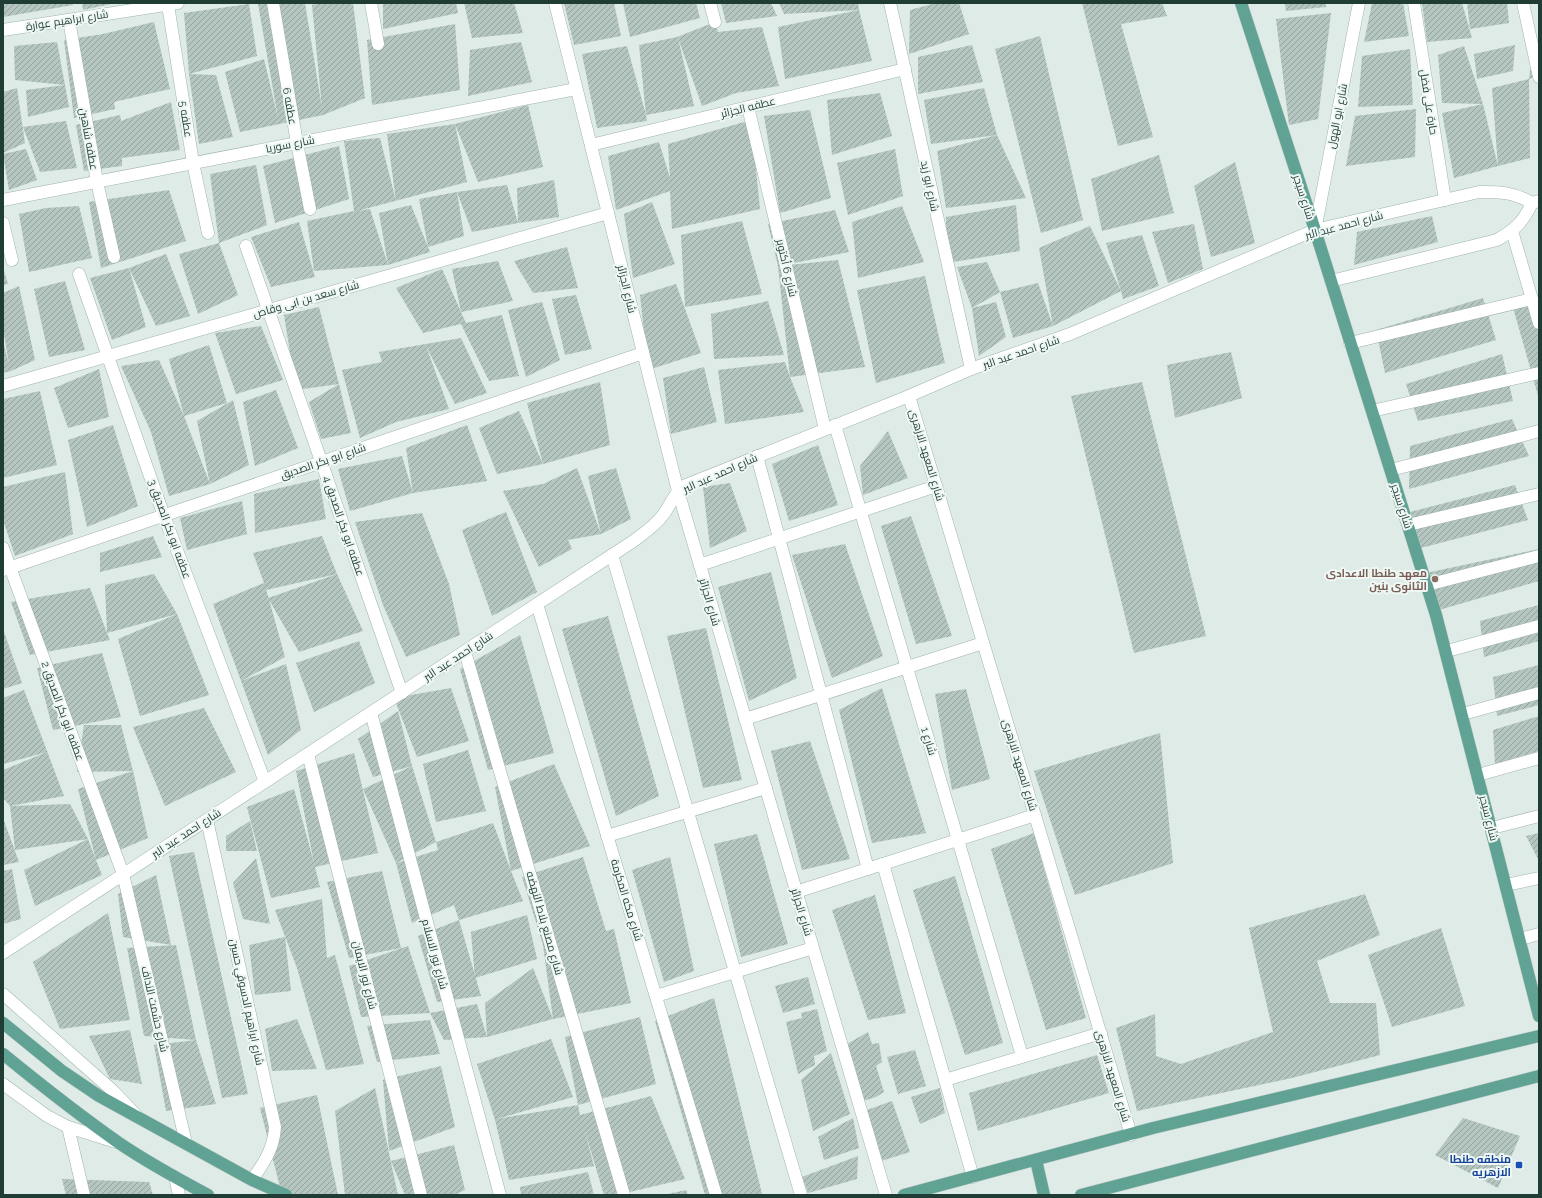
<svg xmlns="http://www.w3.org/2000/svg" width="1542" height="1198" viewBox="0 0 1542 1198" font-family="Raleway,Cairo,sans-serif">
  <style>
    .building { fill: url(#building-hatch) }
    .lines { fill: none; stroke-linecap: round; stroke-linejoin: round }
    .minor-casing { stroke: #a1b3ad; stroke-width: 13 }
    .major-casing { stroke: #c0c8c6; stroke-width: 13 }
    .minor { stroke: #fff; stroke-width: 12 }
    .major { stroke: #60a395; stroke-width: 12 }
    .education-dot { fill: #8d6e63; stroke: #eff7f4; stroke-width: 1.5 }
    .transit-dot { fill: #1a4fb4; stroke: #eff7f4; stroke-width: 1.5 }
    .labels { text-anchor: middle; stroke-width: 4; stroke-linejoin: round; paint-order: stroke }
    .street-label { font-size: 11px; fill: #1f3c35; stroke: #eff7f4 }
    .education-label { font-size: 11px; font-weight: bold; fill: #785e54; stroke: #eff7f4; text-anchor: end }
    .transit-label { font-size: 11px; font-weight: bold; fill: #164399; stroke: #eff7f4; text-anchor: end }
  </style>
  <defs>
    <pattern id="building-hatch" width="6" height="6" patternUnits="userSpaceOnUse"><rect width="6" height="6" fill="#b4c6bf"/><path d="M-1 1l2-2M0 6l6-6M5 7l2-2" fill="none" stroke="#92a29c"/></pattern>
  </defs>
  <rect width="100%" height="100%" fill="#deebe6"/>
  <g class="building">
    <polygon points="3,3 73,3 73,5 3,17"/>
    <polygon points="82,3 111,3 111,4 83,10"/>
    <polygon points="305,3 322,108 312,5 321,3 353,3 365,98 323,115 240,132 225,72 264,59 278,118 258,4"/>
    <polygon points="383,3 456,3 458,13 383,29"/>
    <polygon points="464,3 514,3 523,33 472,38"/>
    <polygon points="564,3 614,3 621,36 574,45"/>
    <polygon points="623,3 696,3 700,18 630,37"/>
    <polygon points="721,3 771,3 777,16 726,23"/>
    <polygon points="779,3 858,3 859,10 872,61 785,79 778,27 859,10 784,14"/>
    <polygon points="936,3 959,3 969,34 909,54 910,10"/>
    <polygon points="1082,3 1162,3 1167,16 1121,24 1153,137 1118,146"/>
    <polygon points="1285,3 1326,3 1326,7 1286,11"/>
    <polygon points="1372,3 1403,3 1409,36 1364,42"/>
    <polygon points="1422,3 1462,3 1472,38 1427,42"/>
    <polygon points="1467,3 1507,3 1509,23 1470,29"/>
    <polygon points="249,4 257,56 189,74 184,13"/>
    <polygon points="1331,13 1318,119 1289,125 1276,19"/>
    <polygon points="154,22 170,89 114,102 115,109 74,118 64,40 103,34"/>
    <polygon points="715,22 718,32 762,27 779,86 736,93 702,106 678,38 694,106 646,115 647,121 597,128 582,54 627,46 646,115 639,45 677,37"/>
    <polygon points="455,24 460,90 372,105 367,40"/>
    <polygon points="1040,36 1083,220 1041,233 995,49"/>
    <polygon points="57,42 65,85 15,80 14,46"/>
    <polygon points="521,42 532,82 468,96 470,50"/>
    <polygon points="972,45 983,82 918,94 918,57"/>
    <polygon points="1515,45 1513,71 1477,79 1474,54"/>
    <polygon points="1464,46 1483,104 1498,166 1454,178 1442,113 1483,104 1442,103 1438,55"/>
    <polygon points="1539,47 1539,76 1529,79 1530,158 1498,166 1492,88 1529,79 1533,48"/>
    <polygon points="1410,49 1413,105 1358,107 1362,56"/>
    <polygon points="189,74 216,75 233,137 199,144"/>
    <polygon points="65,85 69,107 28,117 26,90"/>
    <polygon points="17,88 25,143 3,153 3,92"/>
    <polygon points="984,88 997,135 1026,198 946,208 937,151 997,135 931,144 924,100"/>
    <polygon points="880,93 892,136 832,155 827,100"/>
    <polygon points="171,102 180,150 122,158 122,166 84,171 76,125 120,115 121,121"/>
    <polygon points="528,105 543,167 478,182 455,124 467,182 357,211 370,209 388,265 314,271 307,221 354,211 344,141 380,138 396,201 387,134 455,124"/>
    <polygon points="1416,109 1415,157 1346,166 1355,116"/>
    <polygon points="810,110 831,198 780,213 764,116"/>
    <polygon points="751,120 760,209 672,229 670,191 616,210 608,156 659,142 670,178 668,144"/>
    <polygon points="66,121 77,168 40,172 23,127"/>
    <polygon points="339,146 349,199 275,223 263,166"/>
    <polygon points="26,149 37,180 9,190 3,154"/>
    <polygon points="895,149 903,196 848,215 837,163"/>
    <polygon points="1159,155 1174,213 1102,231 1091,179"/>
    <polygon points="1235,162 1255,243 1211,257 1194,186"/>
    <polygon points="256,165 267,225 219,243 210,174"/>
    <polygon points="554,180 559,217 518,223 517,188"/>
    <polygon points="507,185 518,223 472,232 457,192 464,236 428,247 430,252 388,265 379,213 411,205 428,247 419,199 457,192"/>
    <polygon points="169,190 186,241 101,268 89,202"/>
    <polygon points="652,202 675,264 633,278 624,214"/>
    <polygon points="1016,205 1020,251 947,263 946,217"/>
    <polygon points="79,206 92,258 29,272 19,214 46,208"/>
    <polygon points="902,206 924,262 858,278 852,222"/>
    <polygon points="835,210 849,252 779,266 838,260 865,367 790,377 804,412 725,424 718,370 785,362 790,377 778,266 768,224"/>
    <polygon points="1432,216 1438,242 1354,265 1357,232"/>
    <polygon points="742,221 762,294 685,307 681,235"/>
    <polygon points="299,222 315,277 271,287 251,237"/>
    <polygon points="1194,224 1203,269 1168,283 1152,232"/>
    <polygon points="1090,226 1121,291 1106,243 1142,235 1159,286 1123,299 1121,291 1053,326 1039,248"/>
    <polygon points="219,243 238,295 198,314 179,254"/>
    <polygon points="567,247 578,288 533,293 514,261"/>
    <polygon points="166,254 190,316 156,326 129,268 146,327 112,340 90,278 129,268"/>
    <polygon points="498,261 513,301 461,312 466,323 502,315 519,376 489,381 461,324 423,333 396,288 442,269 461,312 452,269"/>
    <polygon points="987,262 1000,292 972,308 996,302 1006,337 979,356 972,308 957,267"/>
    <polygon points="3,268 8,284 3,285"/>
    <polygon points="925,276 945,363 876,383 857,290"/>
    <polygon points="65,281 85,350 49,357 34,289"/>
    <polygon points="1038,283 1053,326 1013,338 1000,292"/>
    <polygon points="676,284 701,353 648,370 640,295"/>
    <polygon points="19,286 35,360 11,371 3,373 3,341 9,364 3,328 3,293"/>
    <polygon points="576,295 592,349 565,355 552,299"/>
    <polygon points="1483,298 1496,340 1385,373 1376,330"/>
    <polygon points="768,301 784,355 714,359 711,314"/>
    <polygon points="542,302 560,360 526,377 508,310"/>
    <polygon points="1512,304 1539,304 1539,399"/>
    <polygon points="319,307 339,384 351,433 321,439 309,402 339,384 296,390 284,315"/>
    <polygon points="261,326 283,380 236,394 215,333"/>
    <polygon points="461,338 487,393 455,404 426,346 449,409 396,422 360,438 342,370 382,362 379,352"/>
    <polygon points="209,345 227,403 184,416 210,484 169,496 151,432 121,366 159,360 184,416 169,359"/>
    <polygon points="1231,352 1242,398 1175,418 1167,365"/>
    <polygon points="1502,354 1513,401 1418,421 1406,384"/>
    <polygon points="704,367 717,422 671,434 663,378"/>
    <polygon points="99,369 109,417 68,428 54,388"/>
    <polygon points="600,382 610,445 543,464 527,403"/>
    <polygon points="1142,382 1206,636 1134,653 1071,396"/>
    <polygon points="276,390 298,448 255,466 243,402"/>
    <polygon points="40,391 57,465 3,478 3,399"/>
    <polygon points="233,400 249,465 210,484 197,421"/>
    <polygon points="519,411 543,464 497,474 479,428"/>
    <polygon points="1512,419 1529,456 1409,489 1410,446"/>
    <polygon points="113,425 138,506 87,527 68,440"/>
    <polygon points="467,425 487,481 413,493 350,511 338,469 402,456 413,493 406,448"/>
    <polygon points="888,431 908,478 863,495 860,466"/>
    <polygon points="818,445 838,505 789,521 772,464"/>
    <polygon points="577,468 601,534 588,476 616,468 631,519 601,534 568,540 572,549 539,567 503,491 543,484"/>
    <polygon points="65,472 73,534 15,556 3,520 3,487"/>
    <polygon points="319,479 326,519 255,533 254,494"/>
    <polygon points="730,483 747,531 710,548 703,487"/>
    <polygon points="1515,485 1528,520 1417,549 1410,512"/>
    <polygon points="242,501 247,534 187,550 180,518"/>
    <polygon points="506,512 537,592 492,616 462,530"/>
    <polygon points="422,513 449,584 460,635 406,657 383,605 355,522"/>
    <polygon points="911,516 952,636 916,644 881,526"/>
    <polygon points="153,536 162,557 100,572 100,553"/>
    <polygon points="322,536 337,574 363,631 299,652 268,598 337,574 266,590 268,596 285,657 241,681 286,664 301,730 268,755 213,604 264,583 253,553"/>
    <polygon points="845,544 883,656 832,678 792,555"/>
    <polygon points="1539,549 1539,581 1432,612 1426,573"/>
    <polygon points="771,572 797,678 749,701 718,587"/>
    <polygon points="154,574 177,614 209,695 140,716 118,639 177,614 107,633 110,640 30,655 11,602 90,588 107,633 105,585"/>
    <polygon points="1539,605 1539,641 1484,657 1480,621"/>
    <polygon points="608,616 659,796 616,816 562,629"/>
    <polygon points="706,628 742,780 703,788 667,636"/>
    <polygon points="3,629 22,683 3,689"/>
    <polygon points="520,635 554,753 488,770 460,669"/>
    <polygon points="359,641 375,683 314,712 296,663"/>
    <polygon points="102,653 121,717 53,730 37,668"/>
    <polygon points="1539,665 1539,705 1497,716 1493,677"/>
    <polygon points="451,688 469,741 417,757 394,698"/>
    <polygon points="882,688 926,833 872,843 839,710"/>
    <polygon points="966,689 990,779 952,790 935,694"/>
    <polygon points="24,690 64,796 10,806 3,798 3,770 47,752 3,764 3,698"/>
    <polygon points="204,708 236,772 165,806 133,727"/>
    <polygon points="398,711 412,766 436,842 396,863 363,789 412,766 373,777 358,739"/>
    <polygon points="1539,716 1539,751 1495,764 1493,730"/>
    <polygon points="84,725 121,725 133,771 77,772"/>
    <polygon points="1160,733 1173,863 1075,895 1034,771"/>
    <polygon points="810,741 850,859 802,870 771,751"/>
    <polygon points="468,750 486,811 436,822 423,764"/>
    <polygon points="354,753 378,853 315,867 320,887 271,898 247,807 294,789 314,863 296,771"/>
    <polygon points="554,764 590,846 511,871 523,901 459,920 481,996 437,1002 418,936 459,920 454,905 412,923 396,863 438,850 436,842 493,823 511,871 495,787"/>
    <polygon points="133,771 148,838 96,860 102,875 35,906 24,870 88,839 15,850 10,806 70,804 88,839 96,860 78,789"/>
    <polygon points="3,818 19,862 3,865"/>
    <polygon points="250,821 257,851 226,851 226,836"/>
    <polygon points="1034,833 1086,1018 1046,1030 991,849"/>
    <polygon points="1539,833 1539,861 1526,836"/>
    <polygon points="757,834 788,944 741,957 714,844"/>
    <polygon points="194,852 248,1094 222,1098 169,856"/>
    <polygon points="583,857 606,931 614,929 631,1003 553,1019 487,1037 485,1003 533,968 553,1019 543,945 522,877"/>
    <polygon points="670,857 694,971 664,982 632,870"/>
    <polygon points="256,858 270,924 243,919 233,883"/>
    <polygon points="12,869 21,919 3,924 3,871"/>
    <polygon points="382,871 401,948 349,958 327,882"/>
    <polygon points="156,875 171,945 123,937 118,894"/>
    <polygon points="955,876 1003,1043 965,1055 913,890"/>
    <polygon points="1365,894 1380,935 1317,961 1330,1003 1376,1003 1380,1055 1292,1078 1137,1111 1116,1028 1155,1014 1156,1056 1181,1064 1273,1032 1249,928"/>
    <polygon points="875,895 906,1013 868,1020 832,910"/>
    <polygon points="322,899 327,958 335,955 364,1064 326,1070 297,968 275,910"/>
    <polygon points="108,913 130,1020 60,1029 33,962"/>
    <polygon points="527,915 537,959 475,978 471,932"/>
    <polygon points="1441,928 1465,1006 1392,1027 1368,955"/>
    <polygon points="285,937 291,991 255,995 249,945"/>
    <polygon points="176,945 196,1040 144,1036 127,948"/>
    <polygon points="408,946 430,1013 477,1004 487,1037 444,1040 430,1013 361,1017 349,966"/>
    <polygon points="808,977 815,1004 783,1013 775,986"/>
    <polygon points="714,998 762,1194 760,1195 705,1195 655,1021"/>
    <polygon points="817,1009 827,1051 814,1056 815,1065 798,1074 786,1022 802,1018 801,1013"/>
    <polygon points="640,1017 656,1084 578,1105 565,1037"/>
    <polygon points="297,1019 317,1069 272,1071 265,1029"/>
    <polygon points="430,1020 440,1054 377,1062 367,1026"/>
    <polygon points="130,1030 142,1084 110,1079 89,1036"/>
    <polygon points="868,1032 872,1044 879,1043 882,1062 876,1066 884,1092 876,1097 863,1101 847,1044"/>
    <polygon points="551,1039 573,1097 497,1119 578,1105 580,1115 651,1096 685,1179 617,1195 604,1195 584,1128 594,1166 509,1180 495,1120 477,1064"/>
    <polygon points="196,1040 216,1104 166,1111 154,1045"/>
    <polygon points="915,1050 926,1086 898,1094 887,1057"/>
    <polygon points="831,1053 850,1114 813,1131 801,1080"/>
    <polygon points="1097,1055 1109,1093 978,1131 969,1093"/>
    <polygon points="441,1066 455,1127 389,1151 383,1080"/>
    <polygon points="375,1088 398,1195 345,1195 335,1111"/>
    <polygon points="940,1088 945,1113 920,1124 911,1097"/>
    <polygon points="317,1095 338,1195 282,1195 260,1108"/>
    <polygon points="892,1101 910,1152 881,1161 867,1110"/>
    <polygon points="853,1118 859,1148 824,1160 818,1137"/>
    <polygon points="1463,1118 1520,1136 1498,1188 1435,1155"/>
    <polygon points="454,1145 465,1190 454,1195 405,1195 391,1161"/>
    <polygon points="858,1156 857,1179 808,1193 802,1177"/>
    <polygon points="588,1172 594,1195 521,1195 520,1187"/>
    <polygon points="62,1179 149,1182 153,1195 66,1195"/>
    <polygon points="686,1190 688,1195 668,1195 668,1194"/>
  </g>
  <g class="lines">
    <defs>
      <g id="minor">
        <polyline points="273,3 297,143 310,209"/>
        <polyline points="371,3 378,44"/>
        <polyline points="555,3 678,491 886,1195"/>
        <polyline points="710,3 715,22"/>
        <polyline points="890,3 971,369"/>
        <polyline points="1414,3 1445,200"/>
        <polyline points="1523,3 1539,77"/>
        <polyline points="168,5 193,163 208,233"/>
        <polyline points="69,20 97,182 114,257"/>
        <polyline points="3,30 178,3"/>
        <polyline points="748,107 825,429"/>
        <polyline points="591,145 905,69"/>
        <polyline points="3,200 576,89"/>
        <polyline points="3,223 12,260"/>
        <polyline points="1315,230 1359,3"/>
        <polyline points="1512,231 1539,323"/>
        <polyline points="246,246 402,693"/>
        <polyline points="79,274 164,516 265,782"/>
        <path d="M1331 281 1497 240C1516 229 1523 222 1532 203L1539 201"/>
        <polyline points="1350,343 1532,299"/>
        <polyline points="3,386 608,213"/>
        <polyline points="909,396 1131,1135"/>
        <polyline points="1372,411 1539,373"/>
        <polyline points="835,425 1022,1056"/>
        <polyline points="757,456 868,869"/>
        <polyline points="1391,470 1539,431"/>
        <polyline points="1408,525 1539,494"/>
        <polyline points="3,548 123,874 186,1143"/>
        <polyline points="612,555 801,1195"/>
        <polyline points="700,565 936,486"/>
        <polyline points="3,570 643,353"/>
        <polyline points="1427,585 1539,556"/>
        <polyline points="537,604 716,1195"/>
        <polyline points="1447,651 1539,626"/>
        <polyline points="465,652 624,1195"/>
        <polyline points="371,713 500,1195"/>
        <polyline points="1463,714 1539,693"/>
        <polyline points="745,719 983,643"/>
        <polyline points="308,754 421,1195"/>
        <polyline points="1478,775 1539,758"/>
        <path d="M207 820 275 1127C274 1148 264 1163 252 1180"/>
        <polyline points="1492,828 1539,816"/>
        <polyline points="607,836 766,788"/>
        <polyline points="883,864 973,1177"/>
        <polyline points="1506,885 1539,878"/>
        <polyline points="796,892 1035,815"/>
        <polyline points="1520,939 1539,934"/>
        <path d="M3 953 632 542C643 534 655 526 663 515 672 503 673 494 686 485L909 396 971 369 1070 334 1315 230 1479 192C1501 192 1513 192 1532 203"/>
        <polyline points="3,994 112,1090 136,1115"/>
        <polyline points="656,996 813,948"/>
        <polyline points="945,1080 1101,1033"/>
        <polyline points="3,1084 47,1116 68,1127 116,1142"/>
        <polyline points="68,1127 84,1195"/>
        <polyline points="175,1177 179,1195"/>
      </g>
      <g id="major">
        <polyline points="1241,3 1315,230 1436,615 1539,1016"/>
        <polyline points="3,1023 62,1071 99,1096 252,1180 286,1195"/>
        <path d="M3 1054C41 1085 79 1115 119 1143 147 1162 178 1179 208 1195"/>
        <polyline points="1036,1160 1044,1195"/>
        <polyline points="904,1195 1153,1128 1539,1036"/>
        <polyline points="1081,1195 1539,1076"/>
      </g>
    </defs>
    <use href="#minor" class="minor-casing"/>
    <use href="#major" class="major-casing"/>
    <use href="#minor" class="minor"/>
    <use href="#major" class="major"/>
  </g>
  <circle class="education-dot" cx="1435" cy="579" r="4"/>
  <rect class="transit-dot" x="1515" y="1161" width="8" height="8" rx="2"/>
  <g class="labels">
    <g class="street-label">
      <text transform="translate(67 20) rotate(-9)" y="4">شارع ابراهيم عوارة</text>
      <text transform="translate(1429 102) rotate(81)" y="4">حارة على فضل</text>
      <text transform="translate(290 106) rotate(80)" y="4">عطفه 6</text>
      <text transform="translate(748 107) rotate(-14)" y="4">عطفه الجزائر</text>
      <text transform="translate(1337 116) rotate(-79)" y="4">شارع ابو الهول</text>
      <text transform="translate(186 119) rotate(81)" y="4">عطفه 5</text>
      <text transform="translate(89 139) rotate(80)" y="4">عطفه شاهين</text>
      <text transform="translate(290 144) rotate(-11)" y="4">شارع سوريا</text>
      <text transform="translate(930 186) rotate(78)" y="4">شارع ابو زيد</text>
      <text transform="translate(1304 197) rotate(72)" y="4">شارع سيجر</text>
      <text transform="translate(1344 225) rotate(-15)" y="4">شارع احمد عبد البر</text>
      <text transform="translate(787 268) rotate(77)" y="4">شارع 6 أكتوبر</text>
      <text transform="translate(627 289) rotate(76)" y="4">شارع الجزائر</text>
      <text transform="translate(306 299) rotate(-16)" y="4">شارع سعد بن ابى وقاص</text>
      <text transform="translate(1021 352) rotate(-19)" y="4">شارع احمد عبد البر</text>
      <text transform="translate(927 455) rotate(73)" y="4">شارع المعهد الازهرى</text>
      <text transform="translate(323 461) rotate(-19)" y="4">شارع ابو بكر الصديق</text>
      <text transform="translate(720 473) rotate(-24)" y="4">شارع احمد عبد البر</text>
      <text transform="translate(1402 506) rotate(72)" y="4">شارع سيجر</text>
      <text transform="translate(344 526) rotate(71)" y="4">عطفه ابو بكر الصديق 4</text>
      <text transform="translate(170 529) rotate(70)" y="4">عطفه ابو بكر الصديق 3</text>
      <text transform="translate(710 602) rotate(74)" y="4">شارع الجزائر</text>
      <text transform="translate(458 656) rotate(-33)" y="4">شارع احمد عبد البر</text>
      <text transform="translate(63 711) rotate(70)" y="4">عطفه ابو بكر الصديق 2</text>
      <text transform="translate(929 741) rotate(73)" y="4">شارع 1</text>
      <text transform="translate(1020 765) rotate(73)" y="4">شارع المعهد الازهرى</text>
      <text transform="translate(1489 818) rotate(76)" y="4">شارع سيجر</text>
      <text transform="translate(186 833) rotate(-33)" y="4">شارع احمد عبد البر</text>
      <text transform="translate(627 900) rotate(73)" y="4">شارع مكه المكرمة</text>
      <text transform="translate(802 912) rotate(73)" y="4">شارع الجزائر</text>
      <text transform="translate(545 923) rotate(74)" y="4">شارع مصنع بلاط النهضه</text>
      <text transform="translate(435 954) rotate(75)" y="4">شارع نور الاسلام</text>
      <text transform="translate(365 975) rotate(76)" y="4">شارع نور الايمان</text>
      <text transform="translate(247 1002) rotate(78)" y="4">شارع ابراهيم الدسوقي حسين</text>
      <text transform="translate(155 1009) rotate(77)" y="4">شارع حشمت النداف</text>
      <text transform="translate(1113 1076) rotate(73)" y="4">شارع المعهد الازهرى</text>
    </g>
    <g class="education-label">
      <text x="1427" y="577">معهد طنطا الاعدادى<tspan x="1427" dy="13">الثانوى بنين</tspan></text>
    </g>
    <g class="transit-label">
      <text x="1511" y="1163">منطقه طنطا<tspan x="1511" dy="13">الازهريه</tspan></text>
    </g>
  </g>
  <rect width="1542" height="1198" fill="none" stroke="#1f3c35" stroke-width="8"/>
</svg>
